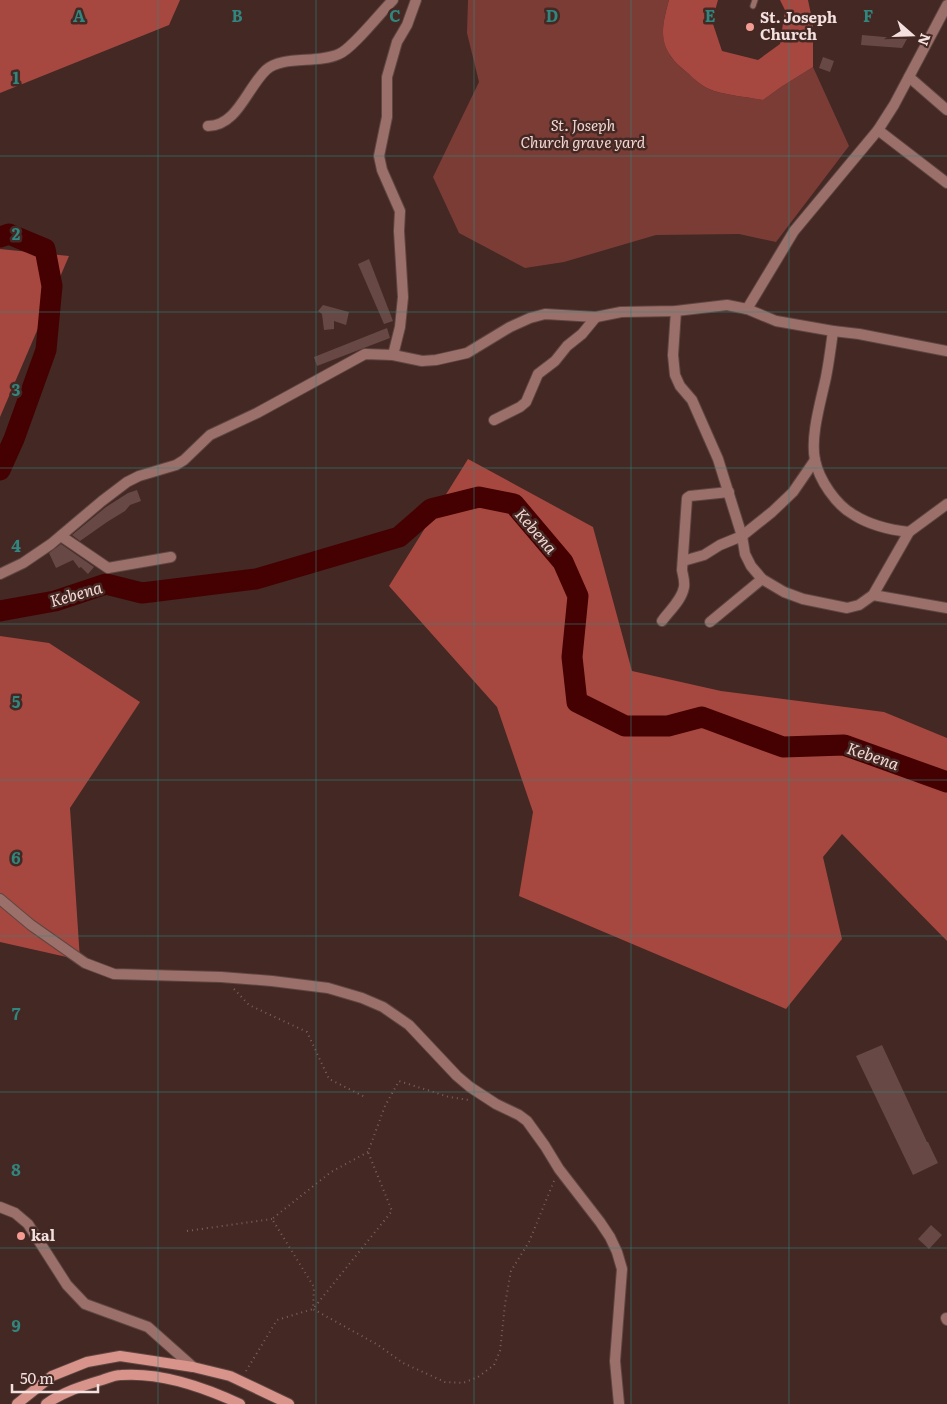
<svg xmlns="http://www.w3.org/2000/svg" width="947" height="1404" viewBox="0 0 947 1404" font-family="Literata,serif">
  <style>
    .green { fill: #7b3c36 }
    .forest { fill: #a64840 }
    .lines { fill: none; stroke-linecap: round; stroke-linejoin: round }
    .river { stroke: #450002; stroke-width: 21 }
    .building { fill: #674844 }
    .lane-casing { stroke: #5f4642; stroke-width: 7 }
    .street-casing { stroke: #5f4642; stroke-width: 12 }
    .secondary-casing { stroke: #5f4642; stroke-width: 12 }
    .path { stroke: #7b625f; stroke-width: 2; stroke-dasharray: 1 4; stroke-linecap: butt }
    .lane { stroke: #9c706a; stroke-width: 5 }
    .street { stroke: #9c706a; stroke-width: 10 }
    .secondary { stroke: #d8938a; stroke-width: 10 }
    .grid { fill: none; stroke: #31867f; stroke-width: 1; stroke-opacity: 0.55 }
    .poi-dot { fill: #f59c92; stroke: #432824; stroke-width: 2 }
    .labels { text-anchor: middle; stroke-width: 5; stroke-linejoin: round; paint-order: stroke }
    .poi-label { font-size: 15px; font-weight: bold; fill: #f4e1df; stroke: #432824; text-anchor: start }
    .park-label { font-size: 15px; font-style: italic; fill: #f1d5d1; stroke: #432824 }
    .water-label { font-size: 16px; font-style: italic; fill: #f3d8d4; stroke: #432824 }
    .grid-label { font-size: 16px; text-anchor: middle; font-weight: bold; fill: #31867f; stroke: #432824; stroke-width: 5; stroke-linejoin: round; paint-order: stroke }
  </style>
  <rect width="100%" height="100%" fill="#432824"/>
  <path class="green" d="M468 0H669C659 34 659 51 689 74 694 78 700 85 707 88 720 95 748 97 763 100L781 87 813 67 849 146 776 242 739 234 656 235 564 262 525 268 459 233 433 177 479 82 467 33Z"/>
  <g class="forest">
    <polygon points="0,0 180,0 169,25 0,93"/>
    <path d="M669 0H718L712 21 722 51 758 60 780 44 785 10 780 0H808L813 24V67L781 87 763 100C748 97 721 95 707 88 701 85 694 79 689 74 659 51 659 35 669 0Z"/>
    <polygon points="0,249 69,256 0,417"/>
    <polygon points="468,459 593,527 632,671 721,691 884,712 947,738 947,941 842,834 823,857 842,939 786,1009 519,896 533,812 497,707 389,586"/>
    <polygon points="0,636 49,643 140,702 70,808 80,960 0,942"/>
  </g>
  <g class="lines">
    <g class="river">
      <polyline points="0,237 9,234 45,249 52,286 46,350 14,439 0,470"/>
      <polyline points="0,611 55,601 106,584 142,593 256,579 399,537 431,509 479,497 514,504 563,562 578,596 572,657 577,702 625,726 668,726 702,717 783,747 844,745 947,782"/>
    </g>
  </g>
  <g class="building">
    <polygon points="862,35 907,39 902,48 861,45"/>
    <polygon points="823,57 834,61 830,72 819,68"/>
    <polygon points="369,259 393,321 384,324 358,264"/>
    <polygon points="323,305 349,312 346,325 334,321 334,329 324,330 322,314 318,311"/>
    <polygon points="387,328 390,338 317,366 314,357"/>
    <polygon points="137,490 141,501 130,505 125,511 107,522 80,541 72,535 106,507 128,493"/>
    <polygon points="61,544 91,565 94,567 88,574 81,567 79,568 73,560 56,568 49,553"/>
    <polygon points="882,1045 927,1142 928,1142 938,1163 913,1175 856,1056"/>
    <polygon points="931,1225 942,1235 929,1249 918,1239"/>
  </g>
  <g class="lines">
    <defs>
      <polyline id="lane" points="753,6 755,0"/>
      <g id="street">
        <polyline points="909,77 947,110"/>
        <path d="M208 126C237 126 247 88 266 70 282 55 318 64 339 54 352 49 381 12 393 0"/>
        <polyline points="878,130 947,183"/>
        <polyline points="747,309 794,231 878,130 894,105 947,5"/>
        <polyline points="676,311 673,355 675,375 680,386 692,400 718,459 742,536 745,554 751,566 762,579 784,592 803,599 847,608 859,605 873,595 909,532 947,504"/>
        <path d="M833 331C831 346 829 362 826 377 821 401 810 436 815 460 819 480 836 505 854 515 870 525 891 530 909 532"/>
        <polyline points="393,355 400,327 403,297 399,231 400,211 382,170 379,156 387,117 387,77 397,42 407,25 416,0"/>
        <polyline points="494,420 520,407 526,402 538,374 555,361 567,346 582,334 596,317"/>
        <polyline points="61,536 108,568 171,557"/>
        <polyline points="683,561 704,555 720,545 742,536 772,512 793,492 815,460"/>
        <polyline points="0,574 23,563 51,544 102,501 127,482 139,476 176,465 184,460 210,435 257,413 365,354 393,355 422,361 436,360 467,353 510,327 530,318 545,314 596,317 621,312 676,311 727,305 747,309 776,321 833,331 859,334 947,351"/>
        <polyline points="873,595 947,608"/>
        <path d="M662 621C669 611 682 600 684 587 685 581 683 576 682 570L687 498 690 496 729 492"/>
        <polyline points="710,622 762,579"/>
        <polyline points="0,899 31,925 85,963 114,974 221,977 272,981 328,988 362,998 383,1007 409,1025 457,1076 470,1087 496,1104 519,1115 527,1121 545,1146 559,1169 600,1222 610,1237 617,1252 622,1269 615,1361 619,1404"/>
        <polyline points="0,1207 15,1213 28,1224 67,1285 85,1304 148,1327 193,1367"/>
        <polyline points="946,1318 947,1320"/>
      </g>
      <g id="secondary">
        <polyline points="17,1404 52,1376 87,1362 120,1356 193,1367 230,1376 289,1404"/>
        <path d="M46 1404C63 1392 82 1386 102 1380 108 1378 115 1375 121 1375 162 1372 204 1387 240 1404"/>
      </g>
    </defs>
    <use href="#lane" class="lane-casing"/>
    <use href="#street" class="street-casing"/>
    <use href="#secondary" class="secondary-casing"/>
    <g class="path">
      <polyline points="234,989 249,1005 307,1032 329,1079 365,1097"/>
      <polyline points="368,1152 331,1172 272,1219 314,1287 313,1309 378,1345 403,1363 445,1382 463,1383 478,1377 494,1365 500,1351 505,1304 511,1271 529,1242 554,1181"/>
      <polyline points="187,1231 272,1219"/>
      <polyline points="246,1371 277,1320 313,1309 392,1211 368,1152 385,1106 399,1081 449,1097 469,1100"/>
    </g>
    <use href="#lane" class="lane"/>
    <use href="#street" class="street"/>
    <use href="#secondary" class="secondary"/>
  </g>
  <path class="grid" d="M158 0V1404M316 0V1404M474 0V1404M631 0V1404M789 0V1404M0 156H947M0 312H947M0 468H947M0 624H947M0 780H947M0 936H947M0 1092H947M0 1248H947"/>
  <g class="poi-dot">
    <circle cx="750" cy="27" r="5"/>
    <circle cx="21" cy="1236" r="5"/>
  </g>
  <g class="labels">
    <g class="poi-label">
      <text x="760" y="23">St. Joseph<tspan x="760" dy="17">Church</tspan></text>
      <text x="31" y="1241">kal</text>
    </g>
    <g class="park-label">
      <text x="583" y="131">St. Joseph<tspan x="583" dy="17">Church grave yard</tspan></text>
    </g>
    <g class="water-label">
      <text transform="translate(536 531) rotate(49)" y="6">Kebena</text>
      <text transform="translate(76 594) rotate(-16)" y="6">Kebena</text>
      <text transform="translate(873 756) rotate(19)" y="6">Kebena</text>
    </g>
  </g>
  <g class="grid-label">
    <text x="79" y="22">A</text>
    <text x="237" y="22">B</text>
    <text x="395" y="22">C</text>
    <text x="552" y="22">D</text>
    <text x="710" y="22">E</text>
    <text x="868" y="22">F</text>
    <text x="16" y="84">1</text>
    <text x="16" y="240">2</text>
    <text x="16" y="396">3</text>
    <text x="16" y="552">4</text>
    <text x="16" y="708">5</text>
    <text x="16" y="864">6</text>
    <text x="16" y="1020">7</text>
    <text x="16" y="1176">8</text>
    <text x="16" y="1332">9</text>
  </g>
  <g transform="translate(912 35) rotate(110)" stroke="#432824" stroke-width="4" paint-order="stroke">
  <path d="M0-4L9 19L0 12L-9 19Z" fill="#f4e1df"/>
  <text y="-8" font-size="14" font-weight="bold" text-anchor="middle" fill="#f4e1df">N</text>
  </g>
  <path d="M12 1384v8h86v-8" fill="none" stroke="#f4e1df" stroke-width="2.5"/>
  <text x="20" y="1384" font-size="15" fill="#f4e1df" stroke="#432824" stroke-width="4" paint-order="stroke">50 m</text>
</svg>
